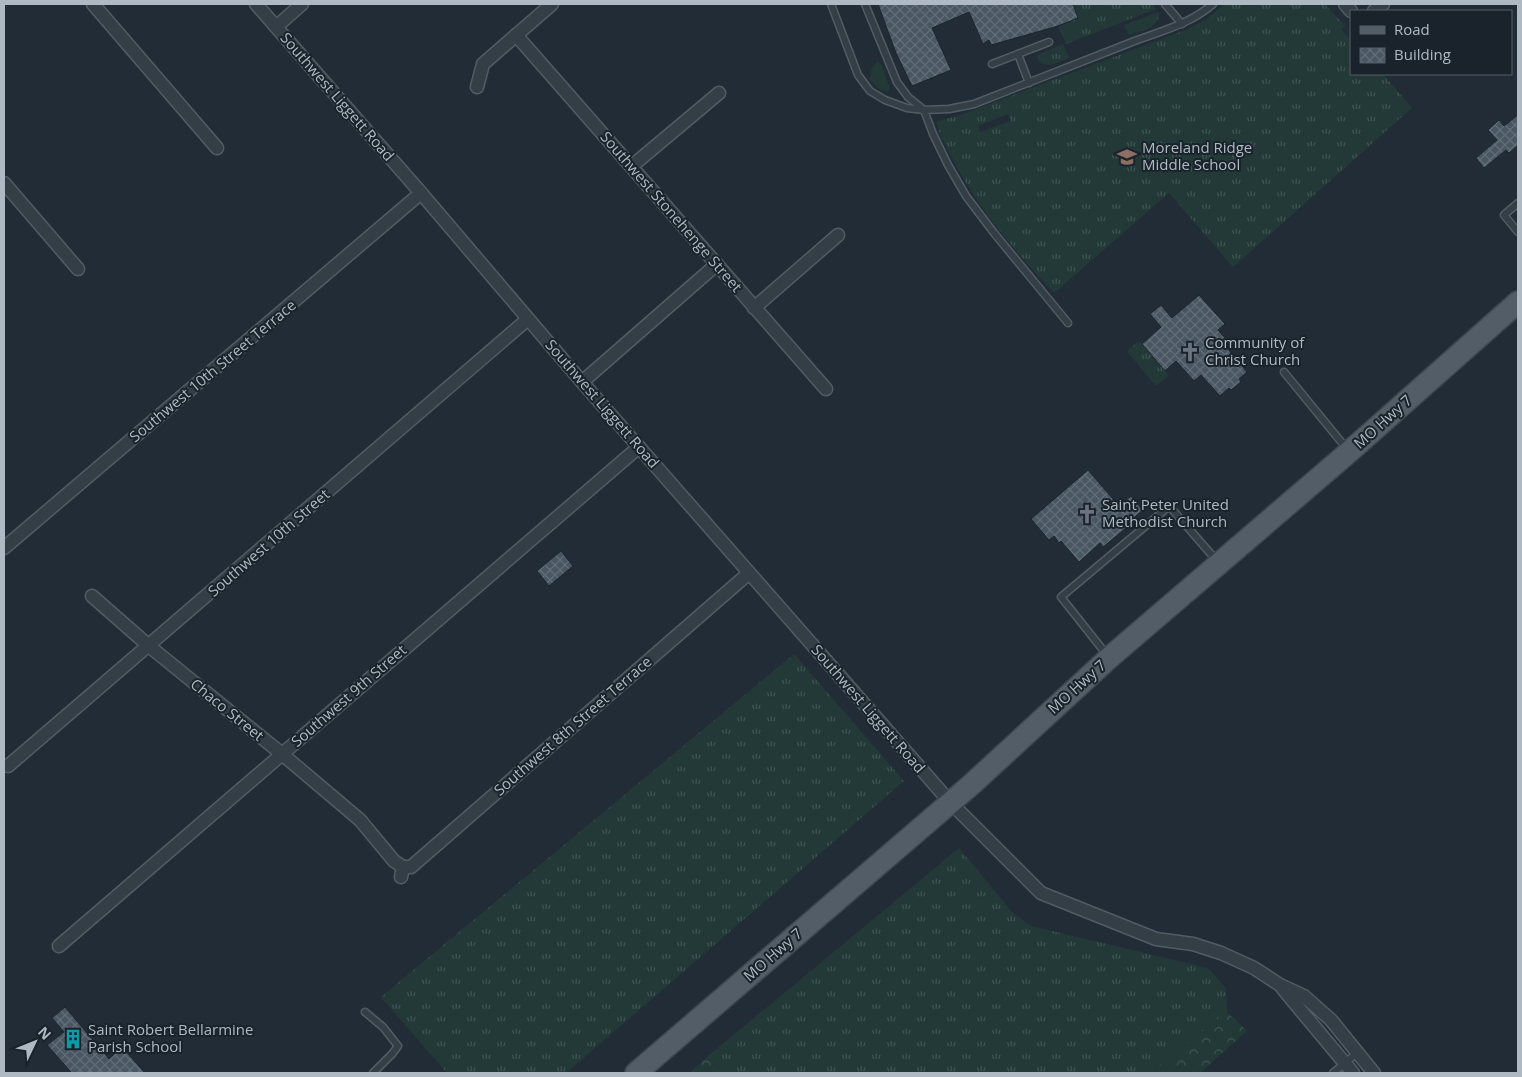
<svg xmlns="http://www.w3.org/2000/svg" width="1522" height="1077" viewBox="0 0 1522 1077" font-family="'Open Sans',sans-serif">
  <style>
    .grass { fill: url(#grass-tufts); fill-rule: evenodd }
    .forest { fill: url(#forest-crowns) }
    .garden { fill: #233938 }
    .building { fill: url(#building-cross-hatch); stroke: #1b252d }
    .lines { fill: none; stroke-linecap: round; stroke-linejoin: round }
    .service-casing { stroke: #515c64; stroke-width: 9 }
    .minor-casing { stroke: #515c64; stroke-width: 15 }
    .primary-casing { stroke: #3d4750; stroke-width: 24 }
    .service { stroke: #343e47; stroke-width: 6 }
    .minor { stroke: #343e47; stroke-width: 12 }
    .primary { stroke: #525d67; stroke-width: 21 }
    .labels { text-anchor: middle; stroke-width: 4; stroke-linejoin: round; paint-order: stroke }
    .street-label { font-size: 15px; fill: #aeb9c3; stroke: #1a232b }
    .poi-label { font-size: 15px; fill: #aeb9c3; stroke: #1a232b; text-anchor: start }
  </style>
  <defs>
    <pattern id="grass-tufts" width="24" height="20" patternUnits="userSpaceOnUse" patternTransform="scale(1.25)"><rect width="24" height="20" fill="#233938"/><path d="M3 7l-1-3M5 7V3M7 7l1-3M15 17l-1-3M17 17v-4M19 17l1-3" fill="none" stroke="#405453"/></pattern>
    <pattern id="forest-crowns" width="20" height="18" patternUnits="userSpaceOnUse" patternTransform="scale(1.25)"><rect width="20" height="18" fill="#233938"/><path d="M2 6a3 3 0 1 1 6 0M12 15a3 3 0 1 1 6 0" fill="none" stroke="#405453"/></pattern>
    <pattern id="building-cross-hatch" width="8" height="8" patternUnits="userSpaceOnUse" patternTransform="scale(1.25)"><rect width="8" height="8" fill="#495762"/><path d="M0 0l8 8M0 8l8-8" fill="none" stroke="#616d77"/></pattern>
  </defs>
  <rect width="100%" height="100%" fill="#212c36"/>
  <g class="grass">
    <polygon points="1073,4 1152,4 1156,9 1066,44 1058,26 1078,18"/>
    <path d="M1224 4H1325L1343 24 1346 22 1342 30 1351 40V74H1383L1412 108 1233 267 1169 193 1054 293C1013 249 974 204 948 150 944 141 937 131 937 121L958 116 1188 29 1205 20ZM1008 114 1011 121 980 132 978 126Z"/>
    <path d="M1159 12C1159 28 1143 30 1130 35L1128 33 1124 25Z"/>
    <path d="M1063 44 1069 58C1058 62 1042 72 1037 57L1039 54Z"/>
    <polygon points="1139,341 1169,375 1156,386 1127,351"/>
    <polygon points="794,654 904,781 566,1073 447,1073 381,997"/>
    <polygon points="959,848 1012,912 1031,926 1208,968 1226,988 1227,1012 1149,1073 723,1073 707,1057"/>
  </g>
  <g class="forest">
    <polygon points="1227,1012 1247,1031 1200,1073 1149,1073"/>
    <polygon points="707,1057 723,1073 689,1073"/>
  </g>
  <polygon class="garden" points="878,61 882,66 890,88 888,92 879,89 869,79 872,68"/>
  <g class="building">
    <polygon points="878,4 1073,4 1078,18 1058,26 991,45 989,40 983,44 969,12 932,28 951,70 912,86 896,53"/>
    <polygon points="1518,115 1518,145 1509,153 1506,150 1484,168 1476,158 1497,140 1488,130 1499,120 1504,126"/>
    <polygon points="1199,295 1225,324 1218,330 1226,339 1222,342 1247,372 1239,379 1241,382 1231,390 1229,388 1220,396 1201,375 1194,381 1176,361 1165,371 1142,344 1161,327 1150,314 1161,305 1172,318"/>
    <polygon points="1088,470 1119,506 1131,496 1143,510 1124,526 1126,528 1103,547 1100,543 1079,562 1061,541 1059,543 1054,536 1049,540 1031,519"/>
    <polygon points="561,551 573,566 549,586 537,571"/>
    <polygon points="65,1007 109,1059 122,1047 145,1073 72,1073 47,1045 64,1032 52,1018"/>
  </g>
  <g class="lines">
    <defs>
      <g id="service">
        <path d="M831 4 858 75 870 91 885 100 907 108 924 110 949 109 974 104C1025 84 1076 64 1127 44 1157 32 1189 25 1213 4"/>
        <polyline points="865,4 897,82 908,97 924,110 933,134 948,165 966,196 994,233 1068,323"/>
        <polyline points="1165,4 1182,24"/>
        <polyline points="1018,54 1029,83"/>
        <polyline points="992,64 1049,42"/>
        <polyline points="1518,203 1504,215 1518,232"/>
        <polyline points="1284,372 1347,449"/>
        <polyline points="1107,655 1061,597 1167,508 1170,507 1217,561"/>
        <polyline points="365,1012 383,1027 398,1046 392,1054 373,1073"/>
        <polyline points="1333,1073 1357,1053"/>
      </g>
      <g id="minor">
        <polyline points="93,4 217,148"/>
        <polyline points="256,4 421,193 582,382 950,802 1041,893 1156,939 1193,944 1221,953 1254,968 1280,985 1304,996 1331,1020 1374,1073"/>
        <polyline points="1345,4 1351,11"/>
        <polyline points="1374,11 1383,4"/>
        <polyline points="276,27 302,4"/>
        <polyline points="516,35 826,389"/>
        <polyline points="477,87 483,64 552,4"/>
        <polyline points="632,166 719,93"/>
        <polyline points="4,183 78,269"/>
        <polyline points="754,308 838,235"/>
        <polyline points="582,382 716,265"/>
        <polyline points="4,548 421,193"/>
        <polyline points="92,596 149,646 282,754 360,820 394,861 403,867"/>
        <polyline points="8,766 528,319"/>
        <polyline points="401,877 403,867 411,867 749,573"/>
        <polyline points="59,946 639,447"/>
        <polyline points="1283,989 1353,1073"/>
      </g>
      <polyline id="primary" points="636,1073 972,784 1109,658 1349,452 1518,302"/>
    </defs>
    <use href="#service" class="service-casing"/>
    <use href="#minor" class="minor-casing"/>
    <use href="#primary" class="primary-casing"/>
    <use href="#service" class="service"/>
    <use href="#minor" class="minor"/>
    <use href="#primary" class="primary"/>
  </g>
  <defs>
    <symbol id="school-bare" viewBox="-9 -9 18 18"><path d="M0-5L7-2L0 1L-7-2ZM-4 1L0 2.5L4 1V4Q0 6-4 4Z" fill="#8d6e63" stroke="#1a232b" stroke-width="2.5" paint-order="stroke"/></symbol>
    <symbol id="church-bare" viewBox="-9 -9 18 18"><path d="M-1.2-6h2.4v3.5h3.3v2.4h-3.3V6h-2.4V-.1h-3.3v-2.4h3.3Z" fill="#6b7280" stroke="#1a232b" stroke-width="2.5" paint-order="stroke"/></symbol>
    <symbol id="building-bare" viewBox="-9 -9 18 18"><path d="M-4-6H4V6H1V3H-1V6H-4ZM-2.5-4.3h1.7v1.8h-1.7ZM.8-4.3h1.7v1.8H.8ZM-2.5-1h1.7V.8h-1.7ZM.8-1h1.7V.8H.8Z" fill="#0f9aa8" stroke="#1a232b" stroke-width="2.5" paint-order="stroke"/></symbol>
  </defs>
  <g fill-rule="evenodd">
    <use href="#school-bare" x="1113" y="143" width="28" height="28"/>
    <use href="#church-bare" x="1176" y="338" width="28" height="28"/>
    <use href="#church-bare" x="1073" y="500" width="28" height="28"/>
    <use href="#building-bare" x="59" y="1025" width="28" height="28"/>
  </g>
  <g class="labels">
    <g class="street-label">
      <text transform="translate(337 97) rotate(49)" y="5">Southwest Liggett Road</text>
      <text transform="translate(671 212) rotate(49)" y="5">Southwest Stonehenge Street</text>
      <text transform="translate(213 371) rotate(-40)" y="5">Southwest 10th Street Terrace</text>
      <text transform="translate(602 404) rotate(49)" y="5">Southwest Liggett Road</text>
      <text transform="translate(1383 422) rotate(-42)" y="5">MO Hwy 7</text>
      <text transform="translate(269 543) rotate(-41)" y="5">Southwest 10th Street</text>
      <text transform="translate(1077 687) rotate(-42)" y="5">MO Hwy 7</text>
      <text transform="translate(349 696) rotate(-41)" y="5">Southwest 9th Street</text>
      <text transform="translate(868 709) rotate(49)" y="5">Southwest Liggett Road</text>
      <text transform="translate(227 710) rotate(39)" y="5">Chaco Street</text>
      <text transform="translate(573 726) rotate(-41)" y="5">Southwest 8th Street Terrace</text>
      <text transform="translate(773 955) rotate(-41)" y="5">MO Hwy 7</text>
    </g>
    <g class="poi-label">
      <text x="1142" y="153">Moreland Ridge<tspan x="1142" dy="17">Middle School</tspan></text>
      <text x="1205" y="348">Community of<tspan x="1205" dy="17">Christ Church</tspan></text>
      <text x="1102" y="510">Saint Peter United<tspan x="1102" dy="17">Methodist Church</tspan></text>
      <text x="88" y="1035">Saint Robert Bellarmine<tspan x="88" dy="17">Parish School</tspan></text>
    </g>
  </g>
  <rect width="1522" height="1077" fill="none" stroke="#aeb9c3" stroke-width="10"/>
  <rect x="1350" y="10" width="162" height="65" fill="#1a232b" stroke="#555f68"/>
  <rect x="1360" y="26" width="25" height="8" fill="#525d67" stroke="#555f68"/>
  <text x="1394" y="35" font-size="15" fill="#aeb9c3">Road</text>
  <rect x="1360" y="48" width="25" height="15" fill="url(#building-cross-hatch)" stroke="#555f68"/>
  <text x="1394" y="60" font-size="15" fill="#aeb9c3">Building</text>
  <g transform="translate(35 1042) rotate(47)" stroke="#1a232b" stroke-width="4" paint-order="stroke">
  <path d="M0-4L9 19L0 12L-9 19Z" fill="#aeb9c3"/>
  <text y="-8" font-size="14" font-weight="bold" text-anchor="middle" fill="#aeb9c3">N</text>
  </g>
</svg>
